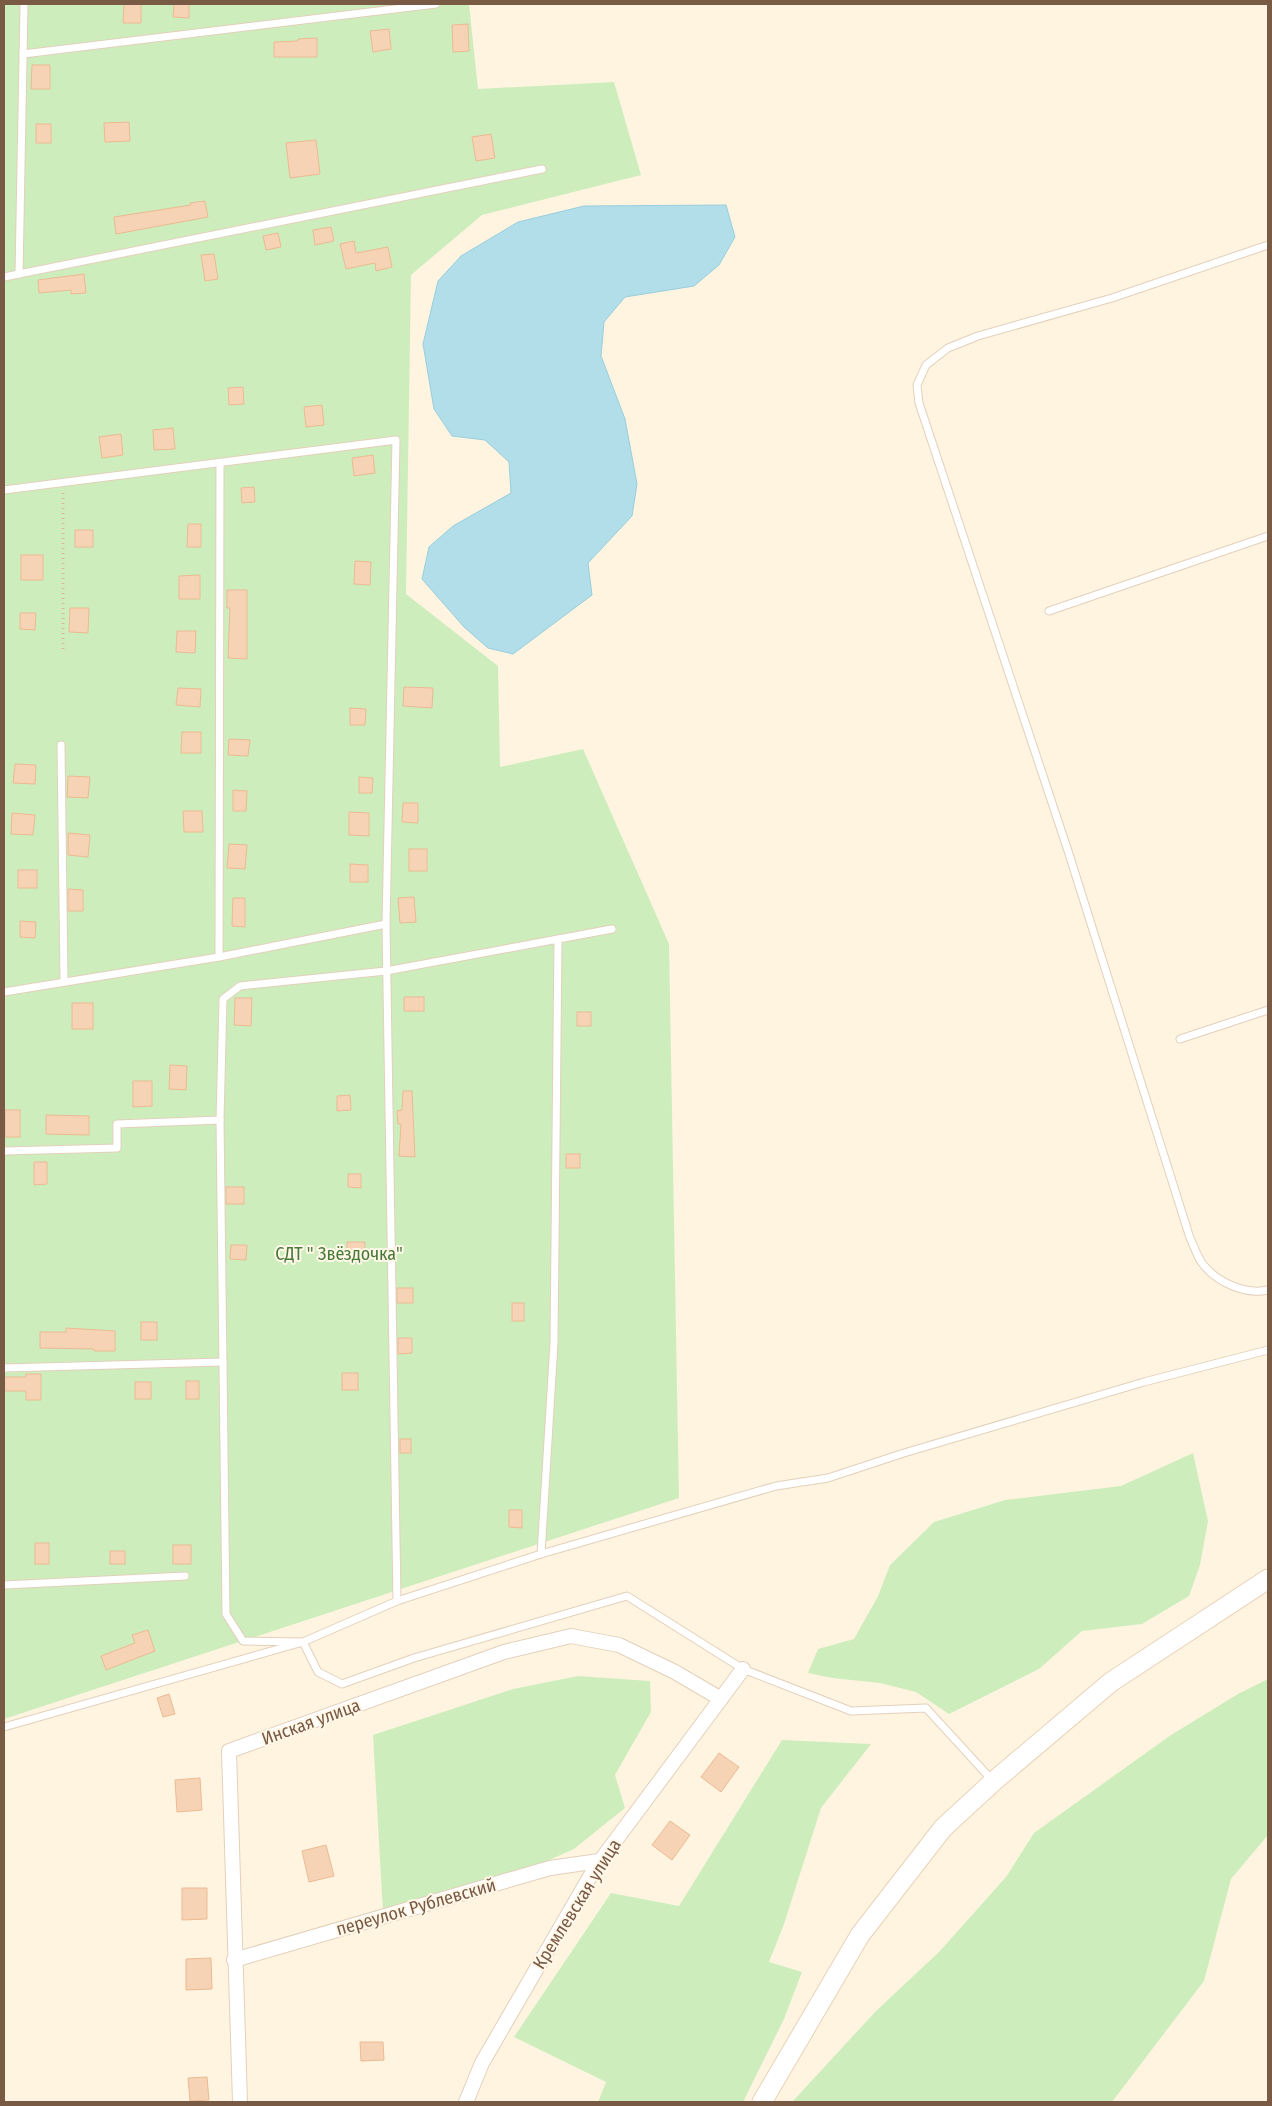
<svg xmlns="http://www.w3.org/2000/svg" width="1272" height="2106" viewBox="0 0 1272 2106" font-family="'Fira Sans Condensed',sans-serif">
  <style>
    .green { fill: #ceedbd }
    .water { fill: #b2deea; stroke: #98cedd }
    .building { fill: #f7d3b5; stroke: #ebba93 }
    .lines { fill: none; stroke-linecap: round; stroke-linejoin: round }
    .lane-casing { stroke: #e3d0bb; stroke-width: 9 }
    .street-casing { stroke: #e3d0bb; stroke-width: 16 }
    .secondary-casing { stroke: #e9d2b8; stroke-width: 21 }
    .path { stroke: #dbb698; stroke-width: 3; stroke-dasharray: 1 4; stroke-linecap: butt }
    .lane { stroke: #fff; stroke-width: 7 }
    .street { stroke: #fff; stroke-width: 14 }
    .secondary { stroke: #fff; stroke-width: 19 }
    .labels { text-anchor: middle; stroke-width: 4; stroke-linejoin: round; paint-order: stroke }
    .park-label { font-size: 18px; fill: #487939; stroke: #fff7e8 }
    .street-label { font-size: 18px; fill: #785a45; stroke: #fff7e8 }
  </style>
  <rect width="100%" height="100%" fill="#fff4e0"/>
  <g class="green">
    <polygon points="4,4 469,4 478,89 614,82 641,175 482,215 411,275 406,594 498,666 500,767 583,749 669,944 679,1498 4,1719"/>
    <polygon points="1193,1453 1208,1521 1200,1565 1189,1596 1142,1624 1082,1631 1039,1669 949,1714 916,1692 880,1683 832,1678 808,1673 818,1649 854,1639 878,1596 890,1565 934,1522 1005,1500 1121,1486"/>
    <polygon points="578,1676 650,1681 651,1712 615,1775 625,1808 574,1849 488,1887 383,1913 373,1735 513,1689"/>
    <polygon points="1268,1679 1268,1835 1231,1879 1204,1981 1112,2102 792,2102 876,2011 940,1951 1006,1877 1034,1833 1171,1735 1238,1694"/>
    <polygon points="782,1740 871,1744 821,1808 784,1924 769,1962 802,1972 784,2019 743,2102 598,2102 606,2082 514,2037 611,1893 679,1906"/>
  </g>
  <polygon class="water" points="726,205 735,237 719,265 694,286 625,297 604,322 601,356 625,419 637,484 632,516 588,563 592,595 513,654 488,648 464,627 422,579 429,547 453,526 511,493 509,462 485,440 452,436 434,409 423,344 438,281 461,256 518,222 584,206"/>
  <g class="building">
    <polygon points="124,4 141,4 141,23 123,23"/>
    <polygon points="174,4 189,4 189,18 173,17"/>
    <polygon points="468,24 469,51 453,52 452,25"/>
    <polygon points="389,29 391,49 373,52 370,31"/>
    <polygon points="317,38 317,57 274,57 274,42 298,41 298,39"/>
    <polygon points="32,65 50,65 50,89 31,89"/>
    <polygon points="129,122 130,141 105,142 104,123"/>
    <rect x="36" y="124" width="15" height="19"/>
    <polygon points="491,134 495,158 476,161 472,137"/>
    <polygon points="316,140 320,174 290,178 286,143"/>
    <polygon points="205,201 208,217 116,234 114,217 191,205 190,203"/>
    <polygon points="331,227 334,241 315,245 313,230"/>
    <polygon points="278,233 281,247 266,250 263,236"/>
    <polygon points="354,241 356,253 388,247 392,267 376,271 375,263 346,269 340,244"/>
    <polygon points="214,254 218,279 205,281 201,255"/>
    <polygon points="84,274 86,293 71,294 71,290 39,293 38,280"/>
    <polygon points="243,387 244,404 229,405 228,388"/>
    <polygon points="322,405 324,425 306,427 304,407"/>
    <polygon points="173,428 175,449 154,450 153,430"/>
    <polygon points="121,434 123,455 102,458 99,437"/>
    <polygon points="373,455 375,473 354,476 352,458"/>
    <polygon points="254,487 255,502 242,503 241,488"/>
    <polygon points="188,524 201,524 201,547 187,547"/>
    <rect x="75" y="530" width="18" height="17"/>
    <rect x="21" y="555" width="22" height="25"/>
    <polygon points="355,561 371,562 370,585 354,584"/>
    <polygon points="200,575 200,599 179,599 179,576"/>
    <polygon points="227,590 247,590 247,659 228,658 230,608 227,608"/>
    <polygon points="70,608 89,608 88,633 69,632"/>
    <polygon points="20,613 36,613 35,630 20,629"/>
    <polygon points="177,631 196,631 195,653 176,652"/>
    <polygon points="404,687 433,688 432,708 403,706"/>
    <polygon points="178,688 201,689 200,707 176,705"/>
    <polygon points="350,708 366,709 365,725 350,725"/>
    <polygon points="182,732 201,732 201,753 181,753"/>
    <polygon points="229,739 250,740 248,756 228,755"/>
    <polygon points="15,764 36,765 35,784 13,783"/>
    <polygon points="68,776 90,777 88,798 67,797"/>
    <polygon points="359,777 373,778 372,793 359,793"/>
    <polygon points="233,790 247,791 246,811 233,811"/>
    <polygon points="403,803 418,803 418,823 402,822"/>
    <polygon points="183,811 202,811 203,832 184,832"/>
    <polygon points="349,812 369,813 369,836 349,835"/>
    <polygon points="12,813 35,815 33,835 11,834"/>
    <polygon points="68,833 90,835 88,857 68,855"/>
    <polygon points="229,844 247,845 245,869 227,868"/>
    <rect x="409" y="849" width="18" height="22"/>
    <polygon points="350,864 368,865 368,882 350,882"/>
    <rect x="18" y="870" width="19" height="18"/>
    <polygon points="68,889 83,890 83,911 68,911"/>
    <polygon points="414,897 416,922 400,923 398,898"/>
    <polygon points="233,898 245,898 245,927 232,926"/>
    <polygon points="20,921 36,922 35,938 20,937"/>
    <rect x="404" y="997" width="20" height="14"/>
    <polygon points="235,998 252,998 251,1026 234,1025"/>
    <rect x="72" y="1003" width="21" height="26"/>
    <rect x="577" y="1012" width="14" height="14"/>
    <polygon points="170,1065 187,1066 186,1090 169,1089"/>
    <polygon points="133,1081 152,1081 152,1106 133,1107"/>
    <polygon points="403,1091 412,1091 415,1157 399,1156 401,1124 398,1124 397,1111 402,1110"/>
    <polygon points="350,1095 351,1110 337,1111 337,1096"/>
    <rect x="5" y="1110" width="15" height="27"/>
    <polygon points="46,1115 89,1116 89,1135 46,1134"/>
    <rect x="566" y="1154" width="14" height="14"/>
    <polygon points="34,1162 47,1162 47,1184 34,1185"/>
    <polygon points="348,1174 361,1174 361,1188 348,1187"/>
    <rect x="226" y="1187" width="18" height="17"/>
    <polygon points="347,1242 365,1242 364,1261 347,1261"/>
    <polygon points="231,1245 247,1245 246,1260 230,1259"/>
    <rect x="397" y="1288" width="16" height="15"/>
    <rect x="512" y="1303" width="12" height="18"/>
    <rect x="141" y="1322" width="16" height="18"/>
    <polygon points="66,1328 115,1331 115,1351 94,1351 94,1349 40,1348 40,1332 66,1332"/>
    <polygon points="398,1338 412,1338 412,1353 398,1354"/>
    <rect x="342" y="1373" width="16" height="17"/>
    <polygon points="26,1374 41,1374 41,1400 26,1400 26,1391 4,1391 4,1377 26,1377"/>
    <rect x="186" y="1381" width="13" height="18"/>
    <rect x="135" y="1382" width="16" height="17"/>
    <rect x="400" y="1439" width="11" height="14"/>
    <polygon points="509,1510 522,1510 522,1528 509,1527"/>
    <rect x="35" y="1543" width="14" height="21"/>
    <rect x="173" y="1545" width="18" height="19"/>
    <rect x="110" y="1551" width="15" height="13"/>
    <polygon points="148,1630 155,1651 106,1670 101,1656 135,1643 132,1635"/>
    <polygon points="169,1694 175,1714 163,1717 157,1698"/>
    <polygon points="719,1753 739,1767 721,1792 701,1777"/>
    <polygon points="200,1778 202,1810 177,1812 175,1780"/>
    <polygon points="670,1821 690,1835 672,1860 652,1845"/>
    <polygon points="326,1845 334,1876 309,1882 302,1851"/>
    <polygon points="182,1888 207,1888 207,1919 182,1920"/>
    <polygon points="211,1958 212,1989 186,1990 186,1959"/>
    <polygon points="360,2042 383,2042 384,2060 361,2061"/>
    <polygon points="207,2077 209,2100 190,2101 188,2078"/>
  </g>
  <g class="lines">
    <defs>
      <g id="lane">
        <polyline points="23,54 436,4"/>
        <path d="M1268 245 1112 298 978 336 948 348 926 365 917 385 919 403 1069 854 1190 1238C1194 1246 1197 1256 1202 1263 1216 1282 1245 1295 1268 1290"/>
        <polyline points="19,274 24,4"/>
        <polyline points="4,277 542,169"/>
        <polyline points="4,490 396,440 386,924 397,1601"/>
        <polyline points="1049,611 1268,536"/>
        <polyline points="61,745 64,982"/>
        <polyline points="612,929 386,971 240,986 223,999 220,1120 226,1614 243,1641 303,1642 397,1601 541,1554 776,1486 828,1478 904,1453 1144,1382 1268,1350"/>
        <polyline points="219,957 220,463"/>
        <polyline points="4,992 219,957 386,924"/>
        <polyline points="1180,1039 1268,1010"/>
        <polyline points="4,1151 117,1148 117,1124 220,1120"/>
        <polyline points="4,1368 223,1362"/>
        <polyline points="541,1554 554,1343 558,939"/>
        <polyline points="4,1585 185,1576"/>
        <polyline points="4,1727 303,1642 318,1672 342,1684 414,1658 627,1596 743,1669 851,1711 926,1708 993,1781"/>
      </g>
      <g id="street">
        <polyline points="234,1960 550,1868 599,1861"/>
        <polyline points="240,2102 229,1751 504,1652 571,1636 619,1645 675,1672 721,1699"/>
        <polyline points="466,2102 482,2063 595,1868 743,1669"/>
      </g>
      <polyline id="secondary" points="762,2102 860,1935 943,1828 994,1781 1111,1682 1268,1579"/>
    </defs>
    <use href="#lane" class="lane-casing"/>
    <use href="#street" class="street-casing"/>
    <use href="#secondary" class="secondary-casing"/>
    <polyline class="path" points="63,493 63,652"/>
    <use href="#lane" class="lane"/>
    <use href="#street" class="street"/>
    <use href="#secondary" class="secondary"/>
  </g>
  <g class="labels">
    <g class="park-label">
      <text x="339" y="1260">СДТ " Звёздочка"</text>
    </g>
    <g class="street-label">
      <text transform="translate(311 1722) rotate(-20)" y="6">Инская улица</text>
      <text transform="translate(577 1904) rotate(-58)" y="6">Кремлевская улица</text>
      <text transform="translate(416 1907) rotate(-16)" y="6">переулок Рублевский</text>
    </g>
  </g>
  <rect width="1272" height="2106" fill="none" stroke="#785a45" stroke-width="10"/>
</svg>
